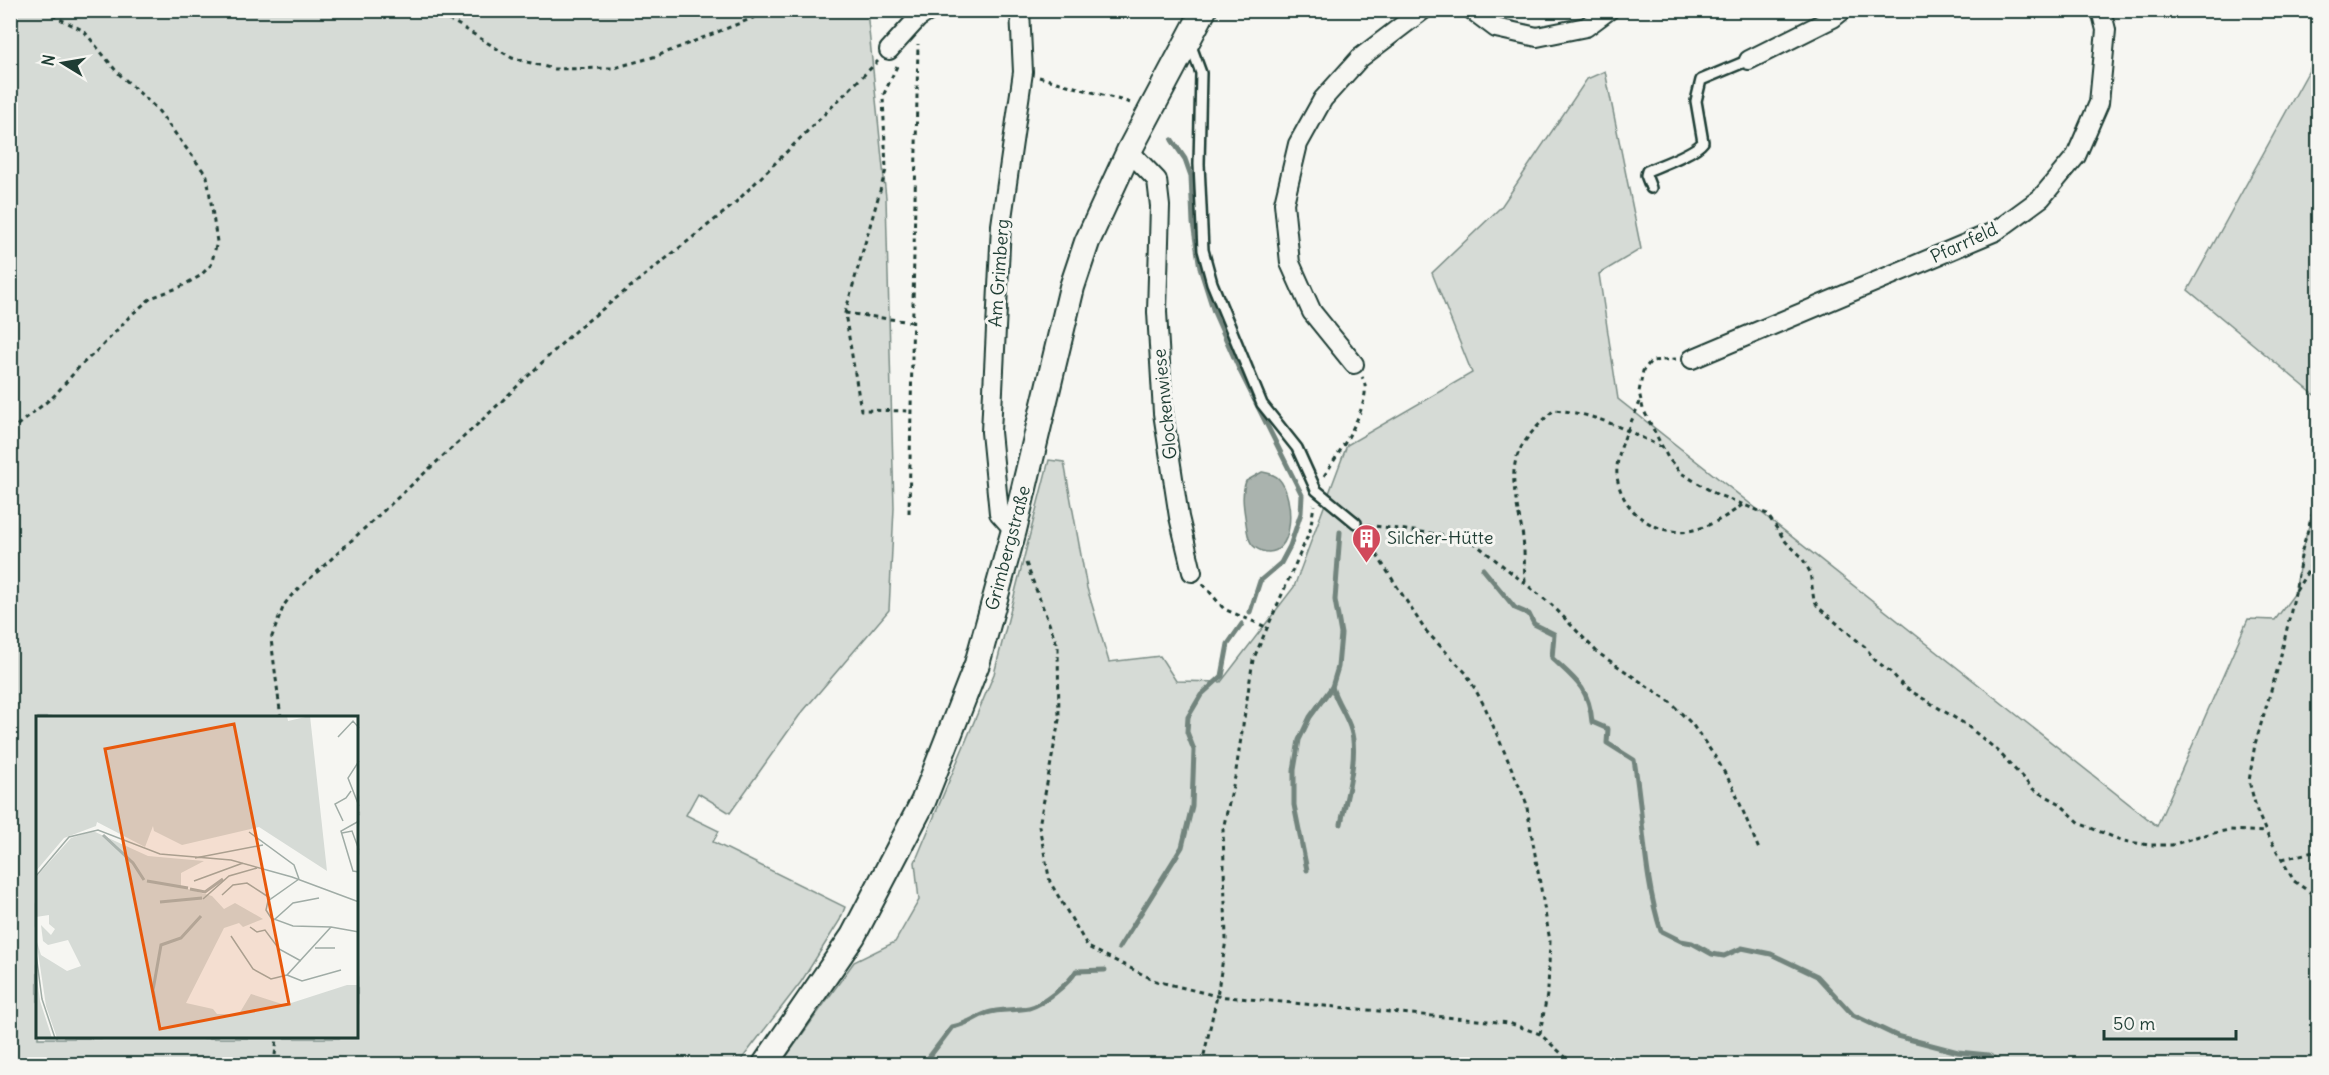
<svg xmlns="http://www.w3.org/2000/svg" width="2329" height="1075" viewBox="0 0 2329 1075" font-family="Delius,sans-serif">
  <style>
    .green { fill: #d6dbd6; stroke: #7a8c85; stroke-width: 1.5; fill-rule: evenodd }
    .water { fill: #aab3ae; stroke: #72847d; stroke-width: 1.5 }
    .lines { fill: none; stroke-linecap: round; stroke-linejoin: round }
    .stream { stroke: #72847d; stroke-width: 5 }
    .service-casing { stroke: #1f3d34; stroke-width: 14 }
    .minor-casing { stroke: #1f3d34; stroke-width: 22 }
    .tertiary-casing { stroke: #1f3d34; stroke-width: 28 }
    .path { stroke: #1f3d34; stroke-width: 3; stroke-dasharray: 4.5 4.5; stroke-linecap: butt }
    .service { stroke: #f6f6f2; stroke-width: 9 }
    .minor { stroke: #f6f6f2; stroke-width: 18 }
    .tertiary { stroke: #f6f6f2; stroke-width: 24 }
    .labels { text-anchor: middle; stroke-width: 6; stroke-linejoin: round; paint-order: stroke }
    .street-label { font-size: 18px; fill: #1f3d34; stroke: #f6f6f2 }
    .poi-label { font-size: 18px; fill: #1f3d34; stroke: #f6f6f2; text-anchor: start }
    .inset-river { fill: none; stroke: #aab3ae; stroke-width: 3 }
    .inset-road { fill: none; stroke: #a0aca6; stroke-width: 1.5 }
    .view { fill: #e8590c; fill-opacity: 0.15; stroke: #e8590c; stroke-width: 3 }
    .inset-edge { fill: none; stroke: #1f3d34; stroke-width: 3 }
  </style>
  <rect width="100%" height="100%" fill="#f6f6f2"/>
  <filter id="ink" filterUnits="userSpaceOnUse"><feTurbulence type="fractalNoise" baseFrequency=".0167" numOctaves="2"/><feDisplacementMap in="SourceGraphic" scale="12" xChannelSelector="R" yChannelSelector="G"/><feConvolveMatrix kernelMatrix="1 2 1 2 8 2 1 2 1" color-interpolation-filters="sRGB"/></filter>
  <g filter="url(#ink)">
    <g class="green">
      <path d="M10 11H867L886 198 894 508 889 610 799 716 730 813 698 793 686 815 719 831 713 842 845 907 840 920 801 982 738 1064H11ZM38 718H357V1038H38Z"/>
      <polygon points="2318,54 2318,398 2188,290"/>
      <polygon points="1605,71 1641,249 1599,274 1618,399 2157,826 2248,619 2275,620 2295,593 2302,550 2318,495 2318,1064 781,1064 854,962 895,942 919,900 915,862 994,674 1049,460 1064,462 1087,588 1109,662 1160,656 1176,681 1221,682 1294,587 1347,445 1472,373 1432,273 1501,207 1587,79"/>
    </g>
    <path class="water" d="M1262 472C1268 473 1275 474 1279 479 1295 496 1296 561 1262 551 1251 547 1249 541 1247 530 1245 513 1240 497 1246 481Z"/>
    <g class="lines">
      <g class="stream">
        <polyline points="1172,140 1185,159 1191,176 1193,223 1200,268 1214,312 1240,371 1302,495 1301,513 1290,546 1281,563 1260,581 1250,612"/>
        <path d="M1483 569 1515 608 1529 614 1534 624 1554 634 1552 658C1576 680 1589 688 1592 722L1608 729 1607 743 1634 760C1644 817 1643 876 1661 931L1681 941 1692 943 1712 954 1724 956 1742 948 1771 954 1817 976 1853 1015 1897 1036 1958 1052 1988 1055 2004 1064"/>
        <path d="M1332 687C1336 702 1347 715 1351 730 1359 757 1346 797 1341 824"/>
        <polyline points="1307,870 1294,805 1294,770 1299,740 1310,717 1332,687 1338,667 1341,634 1335,600 1340,532"/>
        <polyline points="1119,948 1182,847 1192,806 1194,750 1187,732 1188,717 1201,695 1222,676 1228,644 1242,624"/>
        <path d="M924 1064 952 1027C969 1024 973 1018 987 1013 1000 1008 1015 1011 1029 1008 1042 1005 1070 983 1076 971L1105 970"/>
      </g>
      <defs>
        <g id="service">
          <polyline points="1190,43 1201,73 1199,164 1203,250 1212,283 1262,404 1297,448 1316,490 1356,523"/>
          <path d="M1651 188 1646 175 1647 171C1661 165 1695 153 1703 142L1696 101 1701 80 1749 60"/>
        </g>
        <g id="minor">
          <polyline points="1472,10 1496,28 1537,37 1586,27 1609,10"/>
          <polyline points="889,50 918,18 931,10"/>
          <polyline points="1749,60 1833,18 1843,10"/>
          <polyline points="1129,151 1157,180 1160,206 1157,312 1163,413 1179,517 1192,572"/>
          <polyline points="1692,359 1996,231 2041,198 2076,156 2099,103 2106,30 2101,10"/>
          <polyline points="1354,364 1312,312 1290,263 1284,203 1298,144 1323,99 1360,58 1423,10"/>
          <polyline points="1014,530 999,513 991,432 1001,225 1023,72 1020,10"/>
        </g>
        <polyline id="tertiary" points="765,1064 853,936 923,802 977,664 1014,530 1072,287 1087,242 1129,151 1204,10"/>
      </defs>
      <use href="#service" class="service-casing"/>
      <use href="#minor" class="minor-casing"/>
      <use href="#tertiary" class="tertiary-casing"/>
      <g class="path">
        <polyline points="423,10 454,22 512,58 554,69 614,68 657,56 773,10"/>
        <polyline points="880,10 899,14"/>
        <polyline points="897,66 883,96 886,170 845,313 861,410 911,411"/>
        <polyline points="1039,77 1131,103"/>
        <polyline points="845,313 912,322"/>
        <polyline points="1676,359 1651,361 1643,371 1639,392 1643,409 1668,458 1681,473 1716,494 1767,514 1786,542 1801,556 1810,572 1814,601 1819,608 1865,647 1875,660 1892,673 1904,687 1965,724 1998,751 2033,789 2059,803 2081,824 2123,841 2149,845 2172,845 2199,836 2229,830 2266,832"/>
        <path d="M1640 402C1631 423 1615 452 1617 476 1621 511 1655 536 1689 531 1707 528 1728 516 1742 505"/>
        <polyline points="10,431 54,396 80,366 103,345 130,316 151,298 180,287 200,276 211,265 217,242 207,176 157,109 117,72 84,31 48,13 17,10"/>
        <path d="M1324 476C1336 457 1377 399 1362 377"/>
        <polyline points="2318,495 2302,550 2295,593 2279,664 2255,744 2249,781 2257,811 2266,832 2294,881 2318,898"/>
        <polyline points="909,513 918,44"/>
        <polyline points="1367,525 1468,538 1552,605 1598,653 1668,700 1692,724 1716,758 1733,787 1760,852"/>
        <polyline points="1362,532 1425,630 1466,673 1485,707 1526,802 1550,941 1548,989 1540,1034"/>
        <polyline points="1026,563 1058,647 1059,720 1039,826 1050,882 1088,947 1156,981 1217,996 1509,1023 1540,1034 1573,1064"/>
        <path d="M1525 582C1524 564 1525 544 1521 526 1509 467 1507 453 1554 410 1594 413 1625 429 1661 447"/>
        <polyline points="1203,584 1224,609 1266,627"/>
        <polyline points="2296,591 2318,554"/>
        <polyline points="281,718 271,639 284,605 291,596 480,422 575,331 732,206 878,61"/>
        <polyline points="2282,859 2318,851"/>
        <polyline points="274,1064 277,1038"/>
        <polyline points="1202,1064 1217,996 1226,940 1223,829 1235,777 1253,660 1310,531 1314,505"/>
      </g>
      <use href="#service" class="service"/>
      <use href="#minor" class="minor"/>
      <use href="#tertiary" class="tertiary"/>
    </g>
  </g>
  <defs>
    <symbol id="building-pin" viewBox="-11 -11 22 30"><path d="M0 17L-7.5 6A9.5 9.5 0 1 1 7.5 6Z" fill="#d1495b" stroke="#f6f6f2"/><path d="M-4-6H4V6H1V3H-1V6H-4ZM-2.5-4.3h1.7v1.8h-1.7ZM.8-4.3h1.7v1.8H.8ZM-2.5-1h1.7V.8h-1.7ZM.8-1h1.7V.8H.8Z" fill="#fff"/></symbol>
  </defs>
  <g fill-rule="evenodd">
    <use href="#building-pin" x="1350" y="522" width="33" height="45"/>
  </g>
  <g class="labels">
    <g class="street-label">
      <text transform="translate(1964 243) rotate(-25)" y="6">Pfarrfeld</text>
      <text transform="translate(999 273) rotate(-86)" y="6">Am Grimberg</text>
      <text transform="translate(1165 404) rotate(-96)" y="6">Glockenwiese</text>
      <text transform="translate(1008 548) rotate(-75)" y="6">Grimbergstraße</text>
    </g>
    <g class="poi-label">
      <text x="1387" y="544">Silcher-Hütte</text>
    </g>
  </g>
  <g transform="translate(36 716)">
    <rect width="322" height="322" fill="#f6f6f2"/>
    <path d="M0 0H251L252 5 274 0 291 155 223 111 146 129 118 115 117 110 109 131 61 106 60 110 28 122 0 155ZM57 115 112 140 168 145 145 157V171L176 180 188 193 199 187 227 203 207 211 203 207 188 212 150 287 177 293 181 298H203L215 278 249 289 311 269H322V322H21L10 290 0 223 5 239 31 255 45 250 32 224 12 229 7 225 5 209 15 219 19 213 13 208V199L0 201V161L35 122ZM0 255 4 285 16 322H0Z" fill="#d6dbd6"/>
    <path class="inset-river" d="M67 119 97 147 108 164M111 165 152 172M154 173 169 176 187 163M124 186 166 182M122 302 117 274 125 229 145 222 165 200"/>
    <path class="inset-road" d="M302 21 317 5 323 12M323 45 312 62 323 90M307 105 299 88 310 82 315 75M323 105 305 115 317 155 323 156M213 116 258 149 263 163M306 117 316 115 323 134M159 142 227 129M0 160 33 121 62 114 124 138 195 144 256 161 323 186M263 163 232 185 230 194 235 202 257 210 295 211 323 216M158 165 207 147M186 179 197 169 211 167 234 182M167 183 193 160 221 152M238 204 257 187 283 182M214 211 221 216 229 214 243 233 265 245M195 220 217 253 235 263 251 259 295 211M279 232H299M0 238 6 283 19 322M251 259 266 265 305 254"/>
    <path class="view" d="M198 8 253 288 124 313 69 33Z"/>
    <rect width="322" height="322" class="inset-edge"/>
  </g>
  <rect width="2329" height="1075" fill="none" stroke="#f6f6f2" stroke-width="36"/>
  <rect x="18" y="18" width="2293" height="1039" fill="none" stroke="#1f3d34" stroke-width="2" filter="url(#ink)"/>
  <g transform="translate(63 63) rotate(281)" stroke="#f6f6f2" stroke-width="4.5" paint-order="stroke">
  <path d="M0-4.5L10 22L0 15L-10 22Z" fill="#1f3d34"/>
  <text y="-9" font-size="16" font-weight="bold" text-anchor="middle" fill="#1f3d34">N</text>
  </g>
  <path d="M2104 1030v9h132v-9" fill="none" stroke="#1f3d34" stroke-width="3"/>
  <text x="2113" y="1030" font-size="18" fill="#1f3d34" stroke="#f6f6f2" stroke-width="4.5" paint-order="stroke">50 m</text>
</svg>
